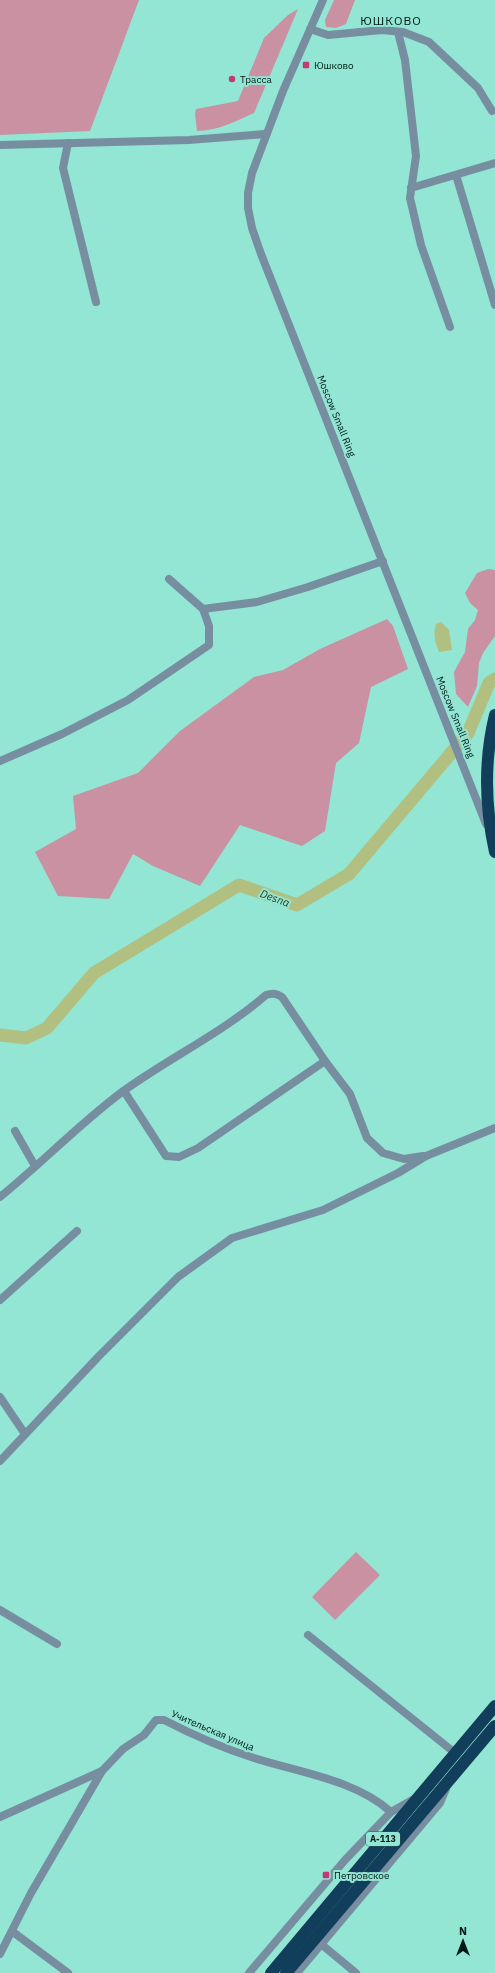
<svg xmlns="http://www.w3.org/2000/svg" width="495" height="1973" viewBox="0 0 495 1973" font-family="'IBM Plex Sans',sans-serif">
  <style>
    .green { fill: #c991a2 }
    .water { fill: #b1c080 }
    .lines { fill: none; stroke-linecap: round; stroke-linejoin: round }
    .river { stroke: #b1c080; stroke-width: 13 }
    .minor { stroke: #768ea0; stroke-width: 8 }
    .highway { stroke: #113f5b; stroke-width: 12 }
    .poi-dot { fill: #c33973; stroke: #93e5d4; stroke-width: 1.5 }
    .labels { text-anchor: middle; stroke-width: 4; stroke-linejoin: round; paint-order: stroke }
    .shield { fill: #93e5d4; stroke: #2d574e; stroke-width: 1 }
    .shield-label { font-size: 9px; font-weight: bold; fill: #011a15 }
    .poi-label { font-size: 10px; fill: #011a15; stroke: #93e5d4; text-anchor: start }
    .street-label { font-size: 10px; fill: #011a15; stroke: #93e5d4 }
    .water-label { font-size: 11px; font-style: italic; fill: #384111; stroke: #93e5d4 }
    .quarter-label { font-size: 12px; letter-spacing: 1px; fill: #011a15; stroke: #93e5d4 }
  </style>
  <rect width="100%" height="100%" fill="#93e5d4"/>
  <g class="green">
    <polygon points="0,0 139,0 90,131 0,135"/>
    <polygon points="334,0 355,0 346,24 336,28 326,27 325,20"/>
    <path d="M298 9 254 113C236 121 217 131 197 131L195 114 196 109 238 101 264 38 288 15Z"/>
    <polygon points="488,569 495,570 495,636 483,653 479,663 477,686 468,707 456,694 454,672 465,652 468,629 475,620 478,610 470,603 465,593 477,573"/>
    <polygon points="387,619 393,626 408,669 371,687 359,743 336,763 325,831 302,846 240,825 200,886 153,866 133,854 109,899 58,896 35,852 76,829 73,796 138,773 180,731 254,677 283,670 320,649"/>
    <polygon points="356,1552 380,1575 335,1620 312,1597"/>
  </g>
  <path class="water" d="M441 622 449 630 452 650 439 652C435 643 433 634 436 624Z"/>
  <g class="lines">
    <polyline class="river" points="0,1035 26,1038 47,1028 94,973 239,885 297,905 349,874 468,733 489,683 495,679"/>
    <g class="minor">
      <polyline points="323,0 283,91 252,173 248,193 248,208 252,228 261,254 486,824"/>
      <polyline points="310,29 328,35 382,30 403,32 429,42 478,88 492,111"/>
      <polyline points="398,32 405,60 416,156 410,198 421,245 450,327"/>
      <polyline points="68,143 63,168 96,302"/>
      <polyline points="0,145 189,140 265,134"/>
      <polyline points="456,175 495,305"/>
      <polyline points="411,188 495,163"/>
      <polyline points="169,579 203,609 257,602 308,587 383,561"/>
      <polyline points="0,761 62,734 128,700 209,645 209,626 203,609"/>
      <polyline points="124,1091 166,1156 179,1157 198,1148 325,1061"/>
      <polyline points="15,1131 35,1166"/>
      <path d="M0 1197C42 1163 79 1124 122 1092 169 1058 222 1033 266 995 272 993 276 993 282 997L325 1061 350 1094 367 1138 383 1153 404 1159 423 1156"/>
      <polyline points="0,1300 77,1231"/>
      <polyline points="0,1397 25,1434"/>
      <polyline points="0,1461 99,1356 178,1277 232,1238 323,1210 398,1173 426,1156 495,1128"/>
      <polyline points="0,1610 57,1644"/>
      <polyline points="308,1635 455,1753"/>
      <polyline points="0,1817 102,1771"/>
      <polyline points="13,1932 68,1973"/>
      <polyline points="321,1944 356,1973"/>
      <path d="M0 1954 31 1893 102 1771 123 1749 144 1735 156 1720H164C193 1735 222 1748 254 1758 298 1772 356 1780 391 1812"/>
      <polyline points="249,1973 345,1860 391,1812 414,1799"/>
      <polyline points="297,1973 440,1803 446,1789"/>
    </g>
    <g class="highway">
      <path d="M495 715C484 760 485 807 495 852"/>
      <polyline points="271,1973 495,1706"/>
      <polyline points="286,1973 495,1726"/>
    </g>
  </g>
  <g class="poi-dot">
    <rect x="302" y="61" width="8" height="8" rx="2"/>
    <circle cx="232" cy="79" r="4"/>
    <rect x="322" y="1871" width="8" height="8" rx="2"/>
  </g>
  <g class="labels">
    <rect class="shield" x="366" y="1832" width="34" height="14" rx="3"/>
    <g class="shield-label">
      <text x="383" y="1842">А-113</text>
    </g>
    <g class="poi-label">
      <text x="314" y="69">Юшково</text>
      <text x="240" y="83">Трасса</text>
      <text x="334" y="1879">Петровское</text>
    </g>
    <g class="street-label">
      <text transform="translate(337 416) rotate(68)" y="4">Moscow Small Ring</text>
      <text transform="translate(456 717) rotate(68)" y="4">Moscow Small Ring</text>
      <text transform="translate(213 1730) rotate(23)" y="4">Учительская улица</text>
    </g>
    <g class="water-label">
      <text transform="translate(275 898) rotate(20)" y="4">Desna</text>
    </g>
    <g class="quarter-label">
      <text x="391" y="25">ЮШКОВО</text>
    </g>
  </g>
  <g transform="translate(463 1941)" stroke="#93e5d4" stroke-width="3" paint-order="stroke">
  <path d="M0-3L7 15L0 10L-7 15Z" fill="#011a15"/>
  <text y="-6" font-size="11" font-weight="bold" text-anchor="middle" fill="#011a15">N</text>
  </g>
</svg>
